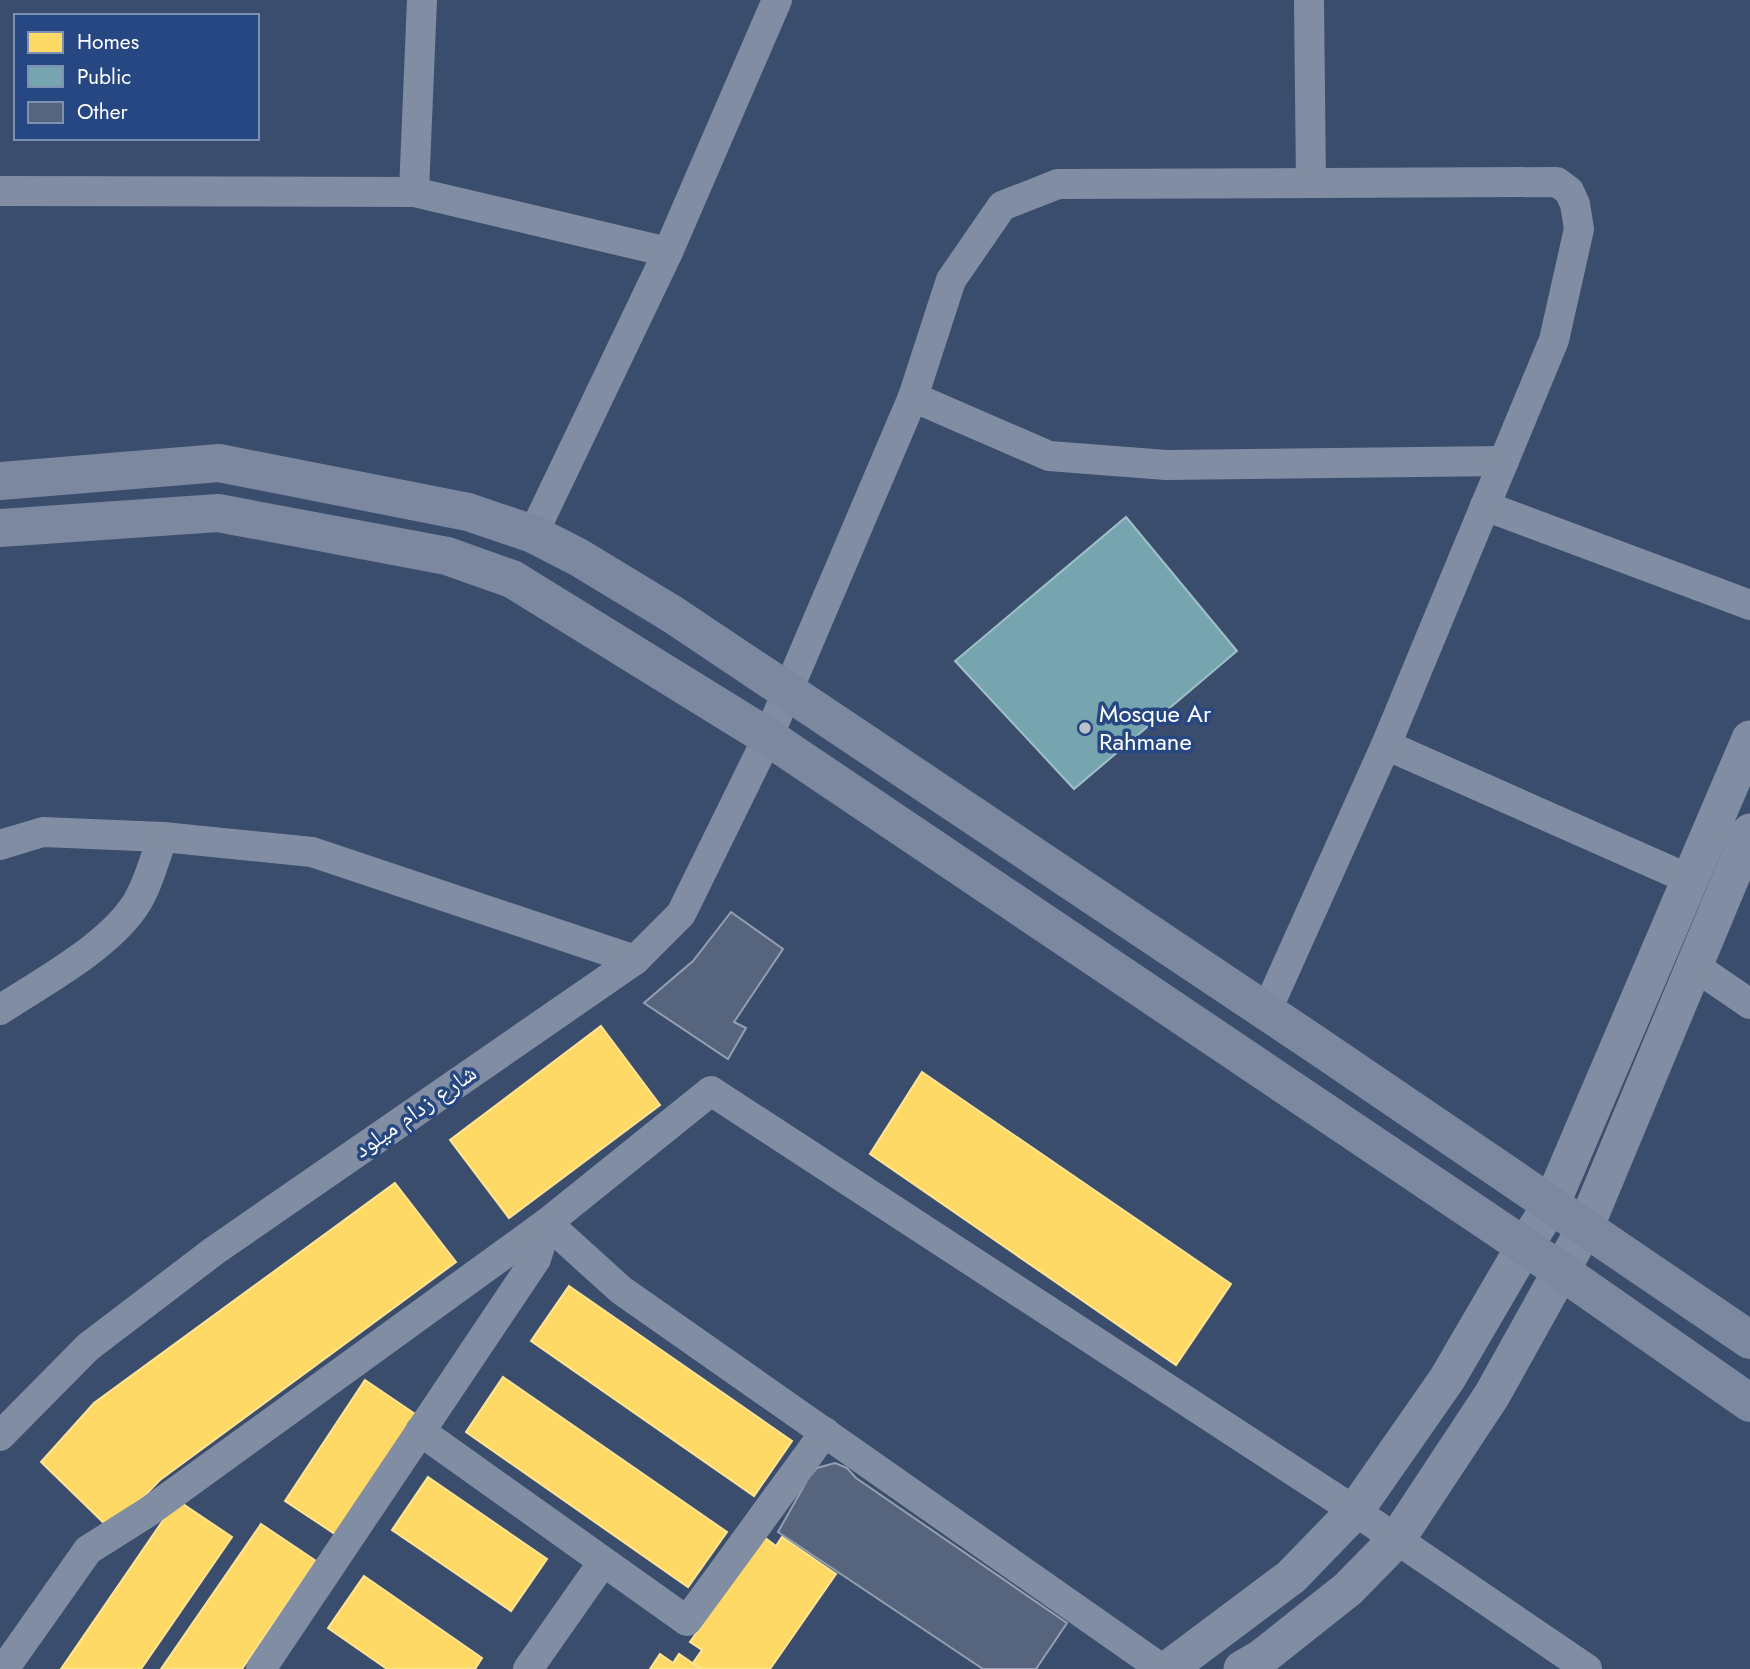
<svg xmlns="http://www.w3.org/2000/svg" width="1750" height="1669" viewBox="0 0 1750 1669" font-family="Jost,'Noto Naskh Arabic',sans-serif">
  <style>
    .homes { fill: #ffd966; stroke: #ffe494; stroke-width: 2 }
    .public { fill: #76a5af; stroke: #9fc0c7; stroke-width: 2 }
    .building { fill: #56647d; stroke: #949fb1; stroke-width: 2 }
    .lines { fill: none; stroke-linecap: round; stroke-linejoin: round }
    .minor { stroke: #818da2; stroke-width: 30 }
    .tertiary { stroke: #818da2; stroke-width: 37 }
    .secondary { stroke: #7c889f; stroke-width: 38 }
    .poi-dot { fill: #bac1cc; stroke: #264781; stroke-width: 2.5 }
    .labels { text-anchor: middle; stroke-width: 7; stroke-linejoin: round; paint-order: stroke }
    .poi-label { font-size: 24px; fill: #fff; stroke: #264781; text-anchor: start }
    .street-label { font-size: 24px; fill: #fff; stroke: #264781 }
  </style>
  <rect width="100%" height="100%" fill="#3b4d6c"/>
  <g class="homes">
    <polygon points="601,1026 660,1105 509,1218 450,1140"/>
    <polygon points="922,1072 1231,1284 1176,1365 870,1154"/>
    <polygon points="395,1183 456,1262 160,1480 111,1530 41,1462 94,1403"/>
    <polygon points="569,1286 792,1441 754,1496 531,1341"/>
    <polygon points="503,1377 727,1532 688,1587 466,1432"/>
    <polygon points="365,1380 418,1416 338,1536 285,1501"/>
    <polygon points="428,1477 547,1559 511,1611 392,1530"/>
    <polygon points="177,1500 232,1537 141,1669 61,1669"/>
    <polygon points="261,1524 316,1561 242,1669 161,1669"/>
    <polygon points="764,1537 776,1546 782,1537 836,1574 770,1669 702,1669 693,1663 702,1650 690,1642"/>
    <polygon points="364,1576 482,1658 475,1669 387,1669 328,1628"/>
    <polygon points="660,1654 673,1663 679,1654 701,1669 650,1669"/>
  </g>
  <polygon class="public" points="1126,517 1237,651 1074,789 955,661"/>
  <g class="building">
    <polygon points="731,912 783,949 734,1022 746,1028 728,1059 644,1003 693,961"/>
    <polygon points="835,1463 847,1468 856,1478 1067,1623 1036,1669 983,1669 778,1532 809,1477 817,1468"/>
  </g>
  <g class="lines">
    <g class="minor">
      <polyline points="1309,0 1311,183"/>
      <polyline points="0,191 414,192 668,252"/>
      <polyline points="414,192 422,0"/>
      <polyline points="913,397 1049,456 1166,465 1504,461"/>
      <polyline points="1485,506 1750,605"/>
      <polyline points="533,534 668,252 777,0"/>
      <polyline points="1386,745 1691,880"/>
      <polyline points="0,845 43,832 163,837 312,852 635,960"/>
      <polyline points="1693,965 1750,1004"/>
      <path d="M0 1010C42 982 105 949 134 907 148 887 154 859 163 837"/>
      <polyline points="420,1431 687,1621 825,1432"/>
      <polyline points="0,1436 88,1347 214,1251 635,960 681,914 768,737 913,397 951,280 1002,206 1058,184 1557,182 1569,191 1575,204 1579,229 1554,340 1386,745 1266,1012"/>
      <polyline points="4,1669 88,1550 148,1512 547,1223 711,1091 1355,1511 1587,1669"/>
      <polyline points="261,1669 536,1259 547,1223 621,1290 1162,1669"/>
      <polyline points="528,1669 603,1562"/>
    </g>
    <g class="tertiary">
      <polyline points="1168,1669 1291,1577 1355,1511 1447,1379 1524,1247 1551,1205 1750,739"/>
      <polyline points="1242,1669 1261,1658 1348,1589 1397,1539 1492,1395 1585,1228 1750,832"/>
    </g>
    <g class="secondary">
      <polyline points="0,481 219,463 468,512 533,534 578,557 672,614 1315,1044 1750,1340"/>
      <polyline points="0,528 218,513 447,556 512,579 768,737 1561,1271 1750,1403"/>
    </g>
  </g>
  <circle class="poi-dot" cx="1085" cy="728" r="7"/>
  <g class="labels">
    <g class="poi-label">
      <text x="1099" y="722">Mosque Ar<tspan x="1099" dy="28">Rahmane</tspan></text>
    </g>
    <g class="street-label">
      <text transform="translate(415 1111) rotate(-35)" y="8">شارع زدام ميلود</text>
    </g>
  </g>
  <rect x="14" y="14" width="245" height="126" fill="#264781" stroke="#7d91b3" stroke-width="2"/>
  <rect x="28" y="32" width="35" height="21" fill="#ffd966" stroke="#7d91b3" stroke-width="2"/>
  <text x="77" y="49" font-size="21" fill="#ffffff">Homes</text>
  <rect x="28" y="66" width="35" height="21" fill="#76a5af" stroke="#7d91b3" stroke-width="2"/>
  <text x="77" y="84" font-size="21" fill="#ffffff">Public</text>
  <rect x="28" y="102" width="35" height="21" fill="#56647d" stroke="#7d91b3" stroke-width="2"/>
  <text x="77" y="119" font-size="21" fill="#ffffff">Other</text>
</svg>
